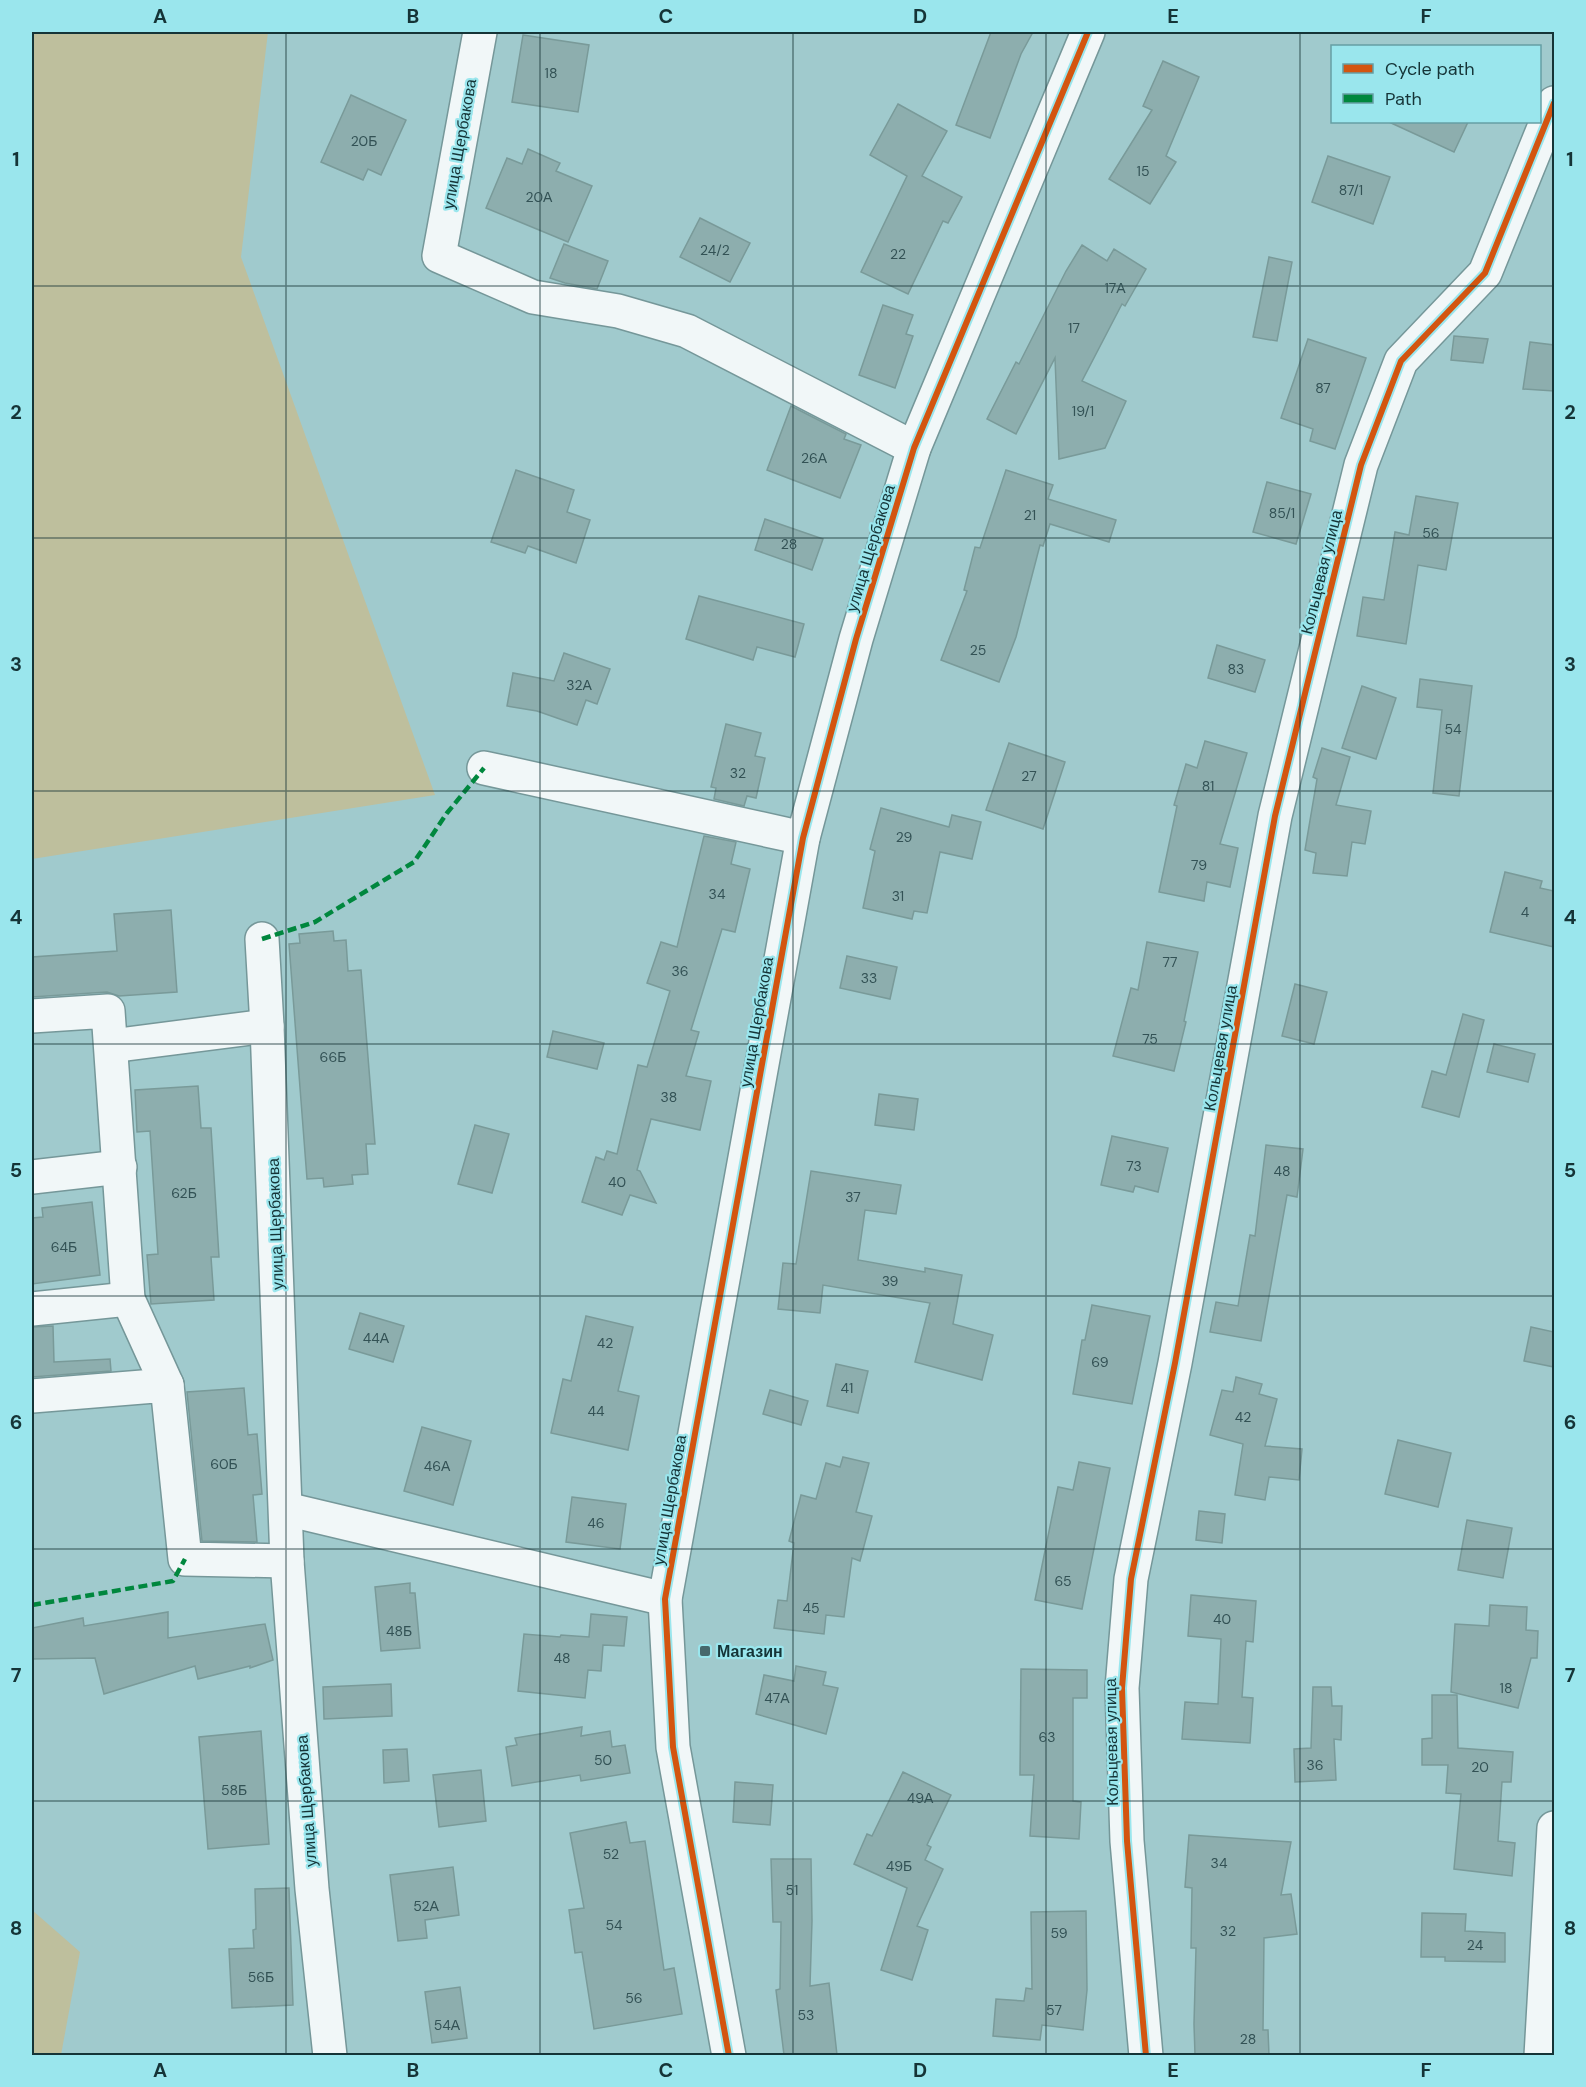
<svg xmlns="http://www.w3.org/2000/svg" width="1586" height="2087" viewBox="0 0 1586 2087" font-family="'DM Sans',sans-serif">
  <style>
    .green { fill: #bebf9d }
    .building { fill: #8daeae; stroke: #799a99; stroke-width: 1.5 }
    .lines { fill: none; stroke-linecap: round; stroke-linejoin: round }
    .minor-casing { stroke: #759799; stroke-width: 36 }
    .minor { stroke: #f1f7f8; stroke-width: 33 }
    .quiet { stroke: #00873e; stroke-width: 4.5; stroke-dasharray: 9 4.5; stroke-linecap: butt }
    .cycleway-casing { stroke: #9ae6ed; stroke-width: 10 }
    .cycleway { stroke: #d35510; stroke-width: 6 }
    .grid { fill: none; stroke: #153437; stroke-width: 1.5; stroke-opacity: 0.55 }
    .poi-dot { fill: #46686c; stroke: #9ae6ed; stroke-width: 2 }
    .labels { text-anchor: middle; stroke-width: 4.5; stroke-linejoin: round; paint-order: stroke }
    .number-label { font-size: 14px; fill: #335255 }
    .street-label { font-size: 16px; fill: #153437; stroke: #9ae6ed }
    .poi-label { font-size: 16px; font-weight: bold; fill: #153437; stroke: #9ae6ed; text-anchor: start }
    .neatline { fill: none; stroke: #153437; stroke-width: 2 }
    .grid-label { font-size: 20px; text-anchor: middle; font-weight: bold; fill: #153437 }
  </style>
  <rect width="100%" height="100%" fill="#a0cacd"/>
  <g class="green">
    <polygon points="32,32 268,32 241,257 435,795 32,859"/>
    <polygon points="32,1910 80,1952 61,2055 32,2055"/>
  </g>
  <g class="building">
    <polygon points="991,32 1033,32 1021,54 990,138 956,125"/>
    <polygon points="523,35 589,45 578,112 512,102"/>
    <polygon points="1163,61 1199,77 1166,156 1176,162 1150,204 1109,179 1152,110 1143,106"/>
    <polygon points="351,95 406,120 381,175 368,169 363,180 321,162"/>
    <polygon points="898,104 947,131 922,176 962,197 948,223 943,221 908,294 861,272 907,176 870,155"/>
    <polygon points="1389,122 1468,122 1454,152"/>
    <polygon points="528,149 560,163 556,171 592,186 568,242 486,208 507,158 522,164"/>
    <polygon points="1328,156 1390,177 1373,224 1312,202"/>
    <polygon points="700,218 750,243 730,282 680,257"/>
    <polygon points="564,244 608,261 597,289 565,283 550,278"/>
    <polygon points="1082,245 1107,261 1114,249 1146,269 1125,306 1122,304 1082,381 1126,401 1105,448 1059,459 1055,358 1016,434 987,419 1016,362 1019,364 1066,271"/>
    <polygon points="1269,257 1292,262 1277,341 1253,337"/>
    <polygon points="883,305 913,315 906,334 913,336 895,388 859,375"/>
    <polygon points="1454,336 1488,339 1483,363 1451,360"/>
    <polygon points="1308,339 1366,358 1335,449 1310,441 1313,429 1281,418"/>
    <polygon points="1530,342 1554,345 1554,391 1523,389"/>
    <polygon points="791,406 846,434 844,439 861,445 840,498 767,470"/>
    <polygon points="516,470 574,490 567,512 590,520 576,563 528,546 525,553 491,542"/>
    <polygon points="1006,470 1053,485 1048,499 1116,520 1109,542 1050,524 1043,546 1040,545 1016,637 999,682 941,660 967,591 964,590 975,547 980,548"/>
    <polygon points="1267,482 1311,494 1296,544 1253,532"/>
    <polygon points="1416,496 1458,503 1446,570 1418,565 1406,644 1357,636 1363,597 1384,600 1395,532 1409,535"/>
    <polygon points="765,519 823,539 812,570 755,550"/>
    <polygon points="699,596 804,624 795,657 757,647 753,660 686,639"/>
    <polygon points="1217,645 1265,660 1255,692 1208,678"/>
    <polygon points="564,653 610,669 597,704 586,700 577,725 537,711 507,706 513,673 554,681"/>
    <polygon points="1420,679 1472,686 1459,796 1433,793 1442,710 1417,707"/>
    <polygon points="1362,686 1396,698 1376,759 1342,748"/>
    <polygon points="726,724 761,733 755,756 765,758 756,798 747,796 744,806 714,799 716,788 711,787"/>
    <polygon points="1205,741 1247,753 1220,844 1238,848 1230,887 1207,882 1204,901 1159,892 1177,806 1174,805 1186,764 1197,768"/>
    <polygon points="1009,743 1065,762 1043,829 986,810"/>
    <polygon points="1322,748 1350,757 1336,805 1371,811 1365,844 1352,842 1347,876 1313,873 1316,853 1305,850 1317,779 1313,777"/>
    <polygon points="881,808 949,827 952,815 981,822 972,859 940,852 927,913 914,911 912,919 863,908 875,851 870,849"/>
    <polygon points="704,836 736,842 731,864 750,869 735,932 722,929 691,1030 699,1032 686,1076 711,1081 700,1130 651,1119 637,1170 640,1171 656,1203 630,1195 622,1215 582,1202 596,1157 604,1160 607,1151 617,1154 638,1065 647,1067 670,991 647,983 661,942 677,947"/>
    <polygon points="1505,872 1542,881 1540,888 1554,891 1554,947 1490,932"/>
    <polygon points="171,910 177,992 119,996 107,992 32,997 32,957 117,951 114,914"/>
    <polygon points="333,931 334,941 346,940 348,971 361,970 375,1144 366,1144 368,1174 352,1175 353,1184 324,1187 323,1178 307,1179 289,944 300,943 299,934"/>
    <polygon points="1147,942 1198,952 1184,1021 1186,1022 1174,1071 1113,1056 1131,988 1138,990"/>
    <polygon points="847,956 897,967 890,999 840,988"/>
    <polygon points="1295,984 1327,992 1314,1044 1282,1036"/>
    <polygon points="1463,1014 1484,1020 1459,1117 1422,1107 1432,1071 1446,1075"/>
    <polygon points="553,1031 604,1043 597,1069 547,1057"/>
    <polygon points="1494,1044 1535,1054 1528,1082 1487,1072"/>
    <polygon points="198,1086 201,1128 211,1128 219,1257 211,1257 214,1300 151,1304 147,1255 158,1254 150,1131 137,1132 135,1090"/>
    <polygon points="879,1094 918,1099 914,1130 875,1125"/>
    <polygon points="475,1125 509,1134 492,1193 458,1184"/>
    <polygon points="1112,1136 1168,1148 1158,1192 1135,1186 1133,1192 1101,1185"/>
    <polygon points="1266,1145 1303,1149 1297,1197 1287,1195 1261,1341 1210,1332 1216,1302 1238,1306 1250,1235 1255,1236"/>
    <polygon points="811,1171 901,1185 896,1214 865,1210 858,1260 925,1272 925,1268 962,1275 953,1324 993,1335 982,1380 915,1362 930,1303 823,1285 820,1313 778,1309 783,1263 796,1264"/>
    <polygon points="92,1202 100,1275 32,1284 32,1218 43,1217 42,1208"/>
    <polygon points="1092,1305 1150,1316 1132,1404 1073,1394 1082,1340 1085,1340"/>
    <polygon points="360,1313 404,1326 393,1362 349,1349"/>
    <polygon points="586,1316 633,1327 618,1391 639,1396 628,1450 551,1433 563,1379 571,1381"/>
    <polygon points="53,1326 54,1362 110,1359 111,1371 32,1377 32,1327"/>
    <polygon points="1531,1327 1554,1332 1554,1367 1524,1361"/>
    <polygon points="836,1364 868,1371 858,1413 827,1406"/>
    <polygon points="1236,1377 1262,1384 1259,1394 1277,1399 1265,1446 1302,1449 1299,1480 1269,1477 1265,1500 1235,1495 1243,1444 1210,1435 1222,1390 1233,1392"/>
    <polygon points="244,1388 248,1435 257,1434 262,1494 253,1495 257,1542 202,1541 187,1392"/>
    <polygon points="770,1390 808,1401 801,1425 763,1414"/>
    <polygon points="422,1427 471,1441 453,1505 404,1491"/>
    <polygon points="1398,1440 1451,1453 1438,1507 1385,1494"/>
    <polygon points="843,1457 869,1463 856,1512 872,1516 860,1561 852,1558 844,1617 826,1615 824,1634 774,1628 778,1600 787,1601 794,1543 789,1541 801,1495 816,1499 826,1463 840,1467"/>
    <polygon points="1079,1462 1110,1468 1082,1609 1035,1600 1058,1487 1073,1490"/>
    <polygon points="572,1497 626,1504 620,1549 566,1542"/>
    <polygon points="1199,1511 1225,1514 1222,1543 1196,1540"/>
    <polygon points="1467,1520 1512,1528 1503,1578 1458,1570"/>
    <polygon points="410,1583 410,1593 415,1593 420,1648 381,1651 375,1587"/>
    <polygon points="1191,1595 1256,1601 1253,1642 1246,1641 1242,1697 1253,1698 1250,1743 1182,1739 1185,1702 1218,1704 1221,1639 1188,1636"/>
    <polygon points="1490,1605 1527,1607 1526,1630 1538,1631 1537,1658 1531,1658 1518,1708 1451,1692 1455,1624 1489,1626"/>
    <polygon points="168,1612 168,1638 265,1624 273,1660 250,1668 250,1666 198,1679 195,1666 104,1694 95,1658 32,1659 32,1628 83,1618 84,1626"/>
    <polygon points="591,1614 627,1617 624,1646 603,1645 601,1671 588,1670 585,1698 518,1691 524,1634 560,1637 561,1635 589,1637"/>
    <polygon points="796,1666 826,1672 823,1685 838,1688 826,1734 756,1714 764,1675 794,1681"/>
    <polygon points="1021,1669 1087,1670 1087,1698 1073,1698 1073,1801 1081,1802 1079,1839 1030,1836 1034,1775 1020,1775"/>
    <polygon points="391,1684 392,1716 324,1719 323,1687"/>
    <polygon points="1313,1687 1331,1687 1332,1706 1342,1706 1341,1740 1334,1739 1336,1780 1295,1782 1294,1749 1311,1748"/>
    <polygon points="1432,1695 1457,1695 1458,1748 1513,1752 1511,1782 1502,1782 1498,1841 1515,1843 1512,1876 1454,1869 1461,1794 1446,1793 1448,1765 1422,1765 1422,1739 1432,1738"/>
    <polygon points="582,1727 581,1736 610,1731 612,1747 625,1745 630,1773 581,1781 580,1775 512,1786 506,1747 517,1745 515,1738"/>
    <polygon points="261,1731 269,1844 208,1849 199,1737"/>
    <polygon points="407,1749 409,1781 384,1783 383,1750"/>
    <polygon points="481,1770 486,1821 439,1827 433,1775"/>
    <polygon points="903,1772 951,1795 927,1845 931,1847 925,1860 943,1869 917,1926 928,1930 912,1980 881,1970 907,1888 854,1864 867,1834 872,1836"/>
    <polygon points="735,1782 773,1785 770,1825 733,1822"/>
    <polygon points="626,1822 630,1843 645,1841 664,1970 674,1968 682,2014 594,2029 582,1952 575,1953 569,1910 584,1908 570,1833"/>
    <polygon points="1189,1835 1291,1842 1281,1895 1291,1894 1297,1934 1264,1938 1263,2030 1268,2030 1269,2055 1195,2055 1194,2024 1196,1948 1191,1948 1192,1888 1185,1887"/>
    <polygon points="771,1859 811,1859 812,1921 810,1986 829,1983 837,2055 784,2055 776,1990 780,1989 781,1922 773,1922"/>
    <polygon points="453,1867 459,1915 425,1920 427,1938 398,1941 390,1875"/>
    <polygon points="289,1888 293,2005 232,2008 229,1949 254,1948 253,1930 256,1929 255,1889"/>
    <polygon points="1086,1911 1087,1990 1083,2030 1042,2025 1040,2040 993,2036 996,1999 1024,2001 1026,1988 1032,1989 1031,1912"/>
    <polygon points="1422,1913 1466,1914 1465,1931 1505,1933 1505,1962 1445,1961 1445,1957 1421,1957"/>
    <polygon points="460,1987 467,2038 432,2043 425,1992"/>
  </g>
  <g class="lines">
    <defs>
      <g id="minor">
        <polyline points="480,32 439,256 533,297 618,311 687,331 914,448"/>
        <polyline points="484,768 803,838"/>
        <polyline points="262,939 267,1026 287,1561 312,1889 330,2056"/>
        <polyline points="32,1016 108,1011 128,1299 167,1385"/>
        <polyline points="111,1046 267,1026"/>
        <polyline points="32,1177 120,1167"/>
        <polyline points="32,1309 128,1299"/>
        <polyline points="32,1396 167,1385 185,1559 287,1561"/>
        <polyline points="286,1509 665,1599"/>
        <polyline points="729,2056 673,1747 665,1599 803,838 856,639 914,448 1088,32"/>
        <polyline points="1146,2056 1127,1841 1122,1688 1131,1579 1175,1363 1275,816 1361,465 1401,361 1485,273 1554,103"/>
        <polyline points="1541,2056 1554,1828"/>
      </g>
    </defs>
    <use href="#minor" class="minor-casing"/>
    <use href="#minor" class="minor"/>
    <g class="quiet">
      <polyline points="262,939 315,922 414,862 447,813 484,768"/>
      <polyline points="32,1605 173,1581 185,1559"/>
    </g>
    <defs>
      <g id="cycleway">
        <polyline points="729,2056 673,1747 665,1599 803,838 856,639 914,448 1088,32"/>
        <polyline points="1146,2056 1127,1841 1122,1688 1131,1579 1175,1363 1275,816 1361,465 1401,361 1485,273 1554,103"/>
      </g>
    </defs>
    <use href="#cycleway" class="cycleway-casing"/>
    <use href="#cycleway" class="cycleway"/>
  </g>
  <path class="grid" d="M286 32V2056M540 32V2056M793 32V2056M1046 32V2056M1300 32V2056M32 286H1554M32 538H1554M32 791H1554M32 1044H1554M32 1296H1554M32 1549H1554M32 1801H1554"/>
  <rect class="poi-dot" x="699" y="1645" width="12" height="12" rx="3"/>
  <g class="labels">
    <g class="number-label">
      <text x="551" y="78">18</text>
      <text x="364" y="146">20Б</text>
      <text x="1143" y="176">15</text>
      <text x="1351" y="195">87/1</text>
      <text x="539" y="202">20А</text>
      <text x="715" y="255">24/2</text>
      <text x="898" y="259">22</text>
      <text x="1115" y="293">17А</text>
      <text x="1074" y="333">17</text>
      <text x="1323" y="393">87</text>
      <text x="1083" y="416">19/1</text>
      <text x="814" y="463">26А</text>
      <text x="1282" y="518">85/1</text>
      <text x="1030" y="520">21</text>
      <text x="1431" y="538">56</text>
      <text x="789" y="549">28</text>
      <text x="978" y="655">25</text>
      <text x="1236" y="674">83</text>
      <text x="579" y="690">32А</text>
      <text x="1453" y="734">54</text>
      <text x="738" y="778">32</text>
      <text x="1029" y="781">27</text>
      <text x="1208" y="791">81</text>
      <text x="904" y="842">29</text>
      <text x="1199" y="870">79</text>
      <text x="717" y="899">34</text>
      <text x="898" y="901">31</text>
      <text x="1525" y="917">4</text>
      <text x="1170" y="967">77</text>
      <text x="680" y="976">36</text>
      <text x="869" y="983">33</text>
      <text x="1150" y="1044">75</text>
      <text x="333" y="1062">66Б</text>
      <text x="669" y="1102">38</text>
      <text x="1134" y="1171">73</text>
      <text x="1282" y="1176">48</text>
      <text x="617" y="1187">40</text>
      <text x="184" y="1198">62Б</text>
      <text x="853" y="1202">37</text>
      <text x="64" y="1252">64Б</text>
      <text x="890" y="1286">39</text>
      <text x="376" y="1343">44А</text>
      <text x="605" y="1348">42</text>
      <text x="1100" y="1367">69</text>
      <text x="847" y="1393">41</text>
      <text x="596" y="1416">44</text>
      <text x="1243" y="1422">42</text>
      <text x="224" y="1469">60Б</text>
      <text x="437" y="1471">46А</text>
      <text x="596" y="1528">46</text>
      <text x="1063" y="1586">65</text>
      <text x="811" y="1613">45</text>
      <text x="1222" y="1624">40</text>
      <text x="399" y="1636">48Б</text>
      <text x="562" y="1663">48</text>
      <text x="1506" y="1693">18</text>
      <text x="777" y="1703">47А</text>
      <text x="1047" y="1742">63</text>
      <text x="603" y="1765">50</text>
      <text x="1315" y="1770">36</text>
      <text x="1480" y="1772">20</text>
      <text x="234" y="1795">58Б</text>
      <text x="920" y="1803">49А</text>
      <text x="611" y="1859">52</text>
      <text x="1219" y="1868">34</text>
      <text x="899" y="1871">49Б</text>
      <text x="792" y="1895">51</text>
      <text x="426" y="1911">52А</text>
      <text x="614" y="1930">54</text>
      <text x="1228" y="1936">32</text>
      <text x="1059" y="1938">59</text>
      <text x="1475" y="1950">24</text>
      <text x="261" y="1982">56Б</text>
      <text x="634" y="2003">56</text>
      <text x="1054" y="2015">57</text>
      <text x="806" y="2020">53</text>
      <text x="447" y="2030">54А</text>
      <text x="1248" y="2044">28</text>
    </g>
    <g class="street-label">
      <text transform="translate(459 144) rotate(-80)" y="6">улица Щербакова</text>
      <text transform="translate(870 548) rotate(-73)" y="6">улица Щербакова</text>
      <text transform="translate(1321 572) rotate(-76)" y="6">Кольцевая улица</text>
      <text transform="translate(756 1022) rotate(-80)" y="6">улица Щербакова</text>
      <text transform="translate(1220 1048) rotate(-80)" y="6">Кольцевая улица</text>
      <text transform="translate(275 1224) rotate(-92)" y="6">улица Щербакова</text>
      <text transform="translate(669 1500) rotate(-80)" y="6">улица Щербакова</text>
      <text transform="translate(1111 1742) rotate(-91)" y="6">Кольцевая улица</text>
      <text transform="translate(306 1801) rotate(-94)" y="6">улица Щербакова</text>
    </g>
    <g class="poi-label">
      <text x="717" y="1657">Магазин</text>
    </g>
  </g>
  <rect width="1586" height="2087" fill="none" stroke="#9ae6ed" stroke-width="66"/>
  <rect x="1331" y="45" width="210" height="78" fill="#9ae6ed" stroke="#659fa4" stroke-width="1.5"/>
  <rect x="1343" y="64" width="30" height="9" fill="#d35510" stroke="#659fa4" stroke-width="1.5"/>
  <text x="1385" y="75" font-size="18" fill="#153437">Cycle path</text>
  <rect x="1343" y="94" width="30" height="9" fill="#00873e" stroke="#659fa4" stroke-width="1.5"/>
  <text x="1385" y="105" font-size="18" fill="#153437">Path</text>
  <rect x="33" y="33" width="1520" height="2021" class="neatline"/>
  <g class="grid-label">
    <text x="160" y="23">A</text>
    <text x="413" y="23">B</text>
    <text x="666" y="23">C</text>
    <text x="920" y="23">D</text>
    <text x="1173" y="23">E</text>
    <text x="1426" y="23">F</text>
    <text x="16" y="166">1</text>
    <text x="1570" y="166">1</text>
    <text x="16" y="419">2</text>
    <text x="1570" y="419">2</text>
    <text x="16" y="671">3</text>
    <text x="1570" y="671">3</text>
    <text x="16" y="924">4</text>
    <text x="1570" y="924">4</text>
    <text x="16" y="1177">5</text>
    <text x="1570" y="1177">5</text>
    <text x="16" y="1429">6</text>
    <text x="1570" y="1429">6</text>
    <text x="16" y="1682">7</text>
    <text x="1570" y="1682">7</text>
    <text x="16" y="1935">8</text>
    <text x="1570" y="1935">8</text>
    <text x="160" y="2077">A</text>
    <text x="413" y="2077">B</text>
    <text x="666" y="2077">C</text>
    <text x="920" y="2077">D</text>
    <text x="1173" y="2077">E</text>
    <text x="1426" y="2077">F</text>
  </g>
</svg>
